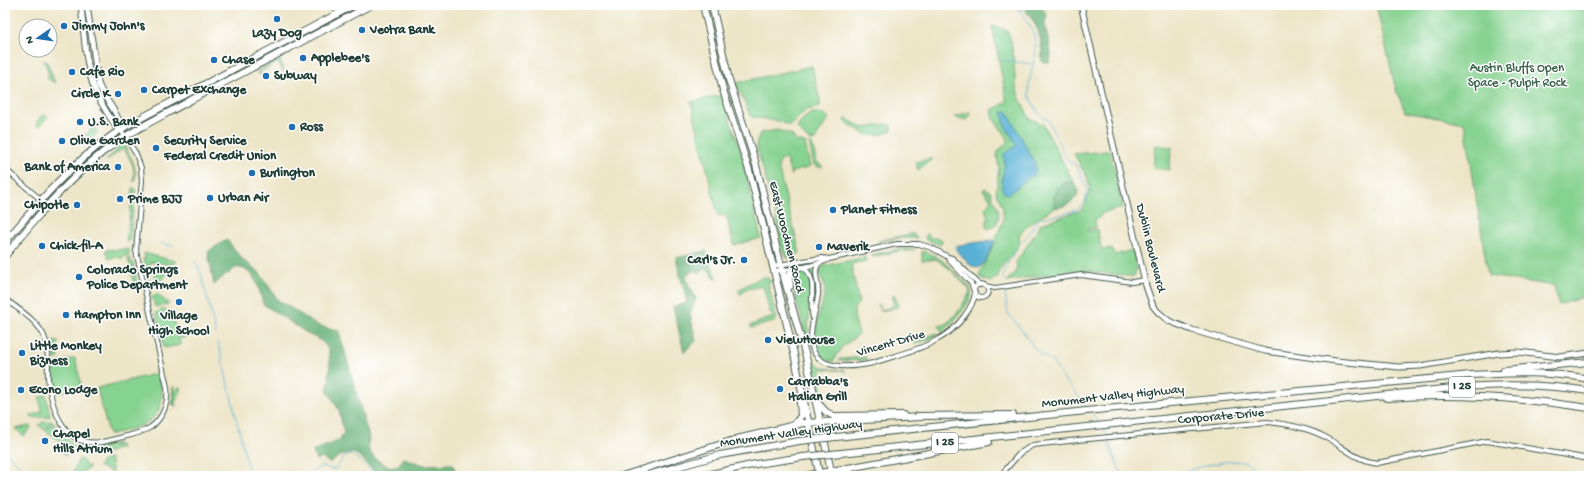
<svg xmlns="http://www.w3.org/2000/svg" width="1594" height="481" font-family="'Gochi Hand',sans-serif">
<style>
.green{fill:#86d290;stroke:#528862}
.forest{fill:#6cb47a;stroke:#467857}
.water{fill:#58b1d5;stroke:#3c7784}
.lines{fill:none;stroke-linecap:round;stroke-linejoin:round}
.stream{stroke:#58b1d5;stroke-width:1}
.minor-casing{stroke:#3e564a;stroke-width:6}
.major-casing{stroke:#3e564a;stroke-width:7}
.highway-casing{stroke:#3e564a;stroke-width:8}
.minor{stroke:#fff;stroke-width:4}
.major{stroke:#fff;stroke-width:5}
.highway{stroke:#fff;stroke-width:6}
.highway-bridge-casing{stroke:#3e564a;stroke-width:8;stroke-linecap:butt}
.highway-bridge{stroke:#fff;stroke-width:6}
.poi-dot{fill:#1f6fb2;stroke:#fff;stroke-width:1.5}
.labels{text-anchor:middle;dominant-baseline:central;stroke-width:3;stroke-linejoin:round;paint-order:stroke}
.shield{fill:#fff;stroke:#627771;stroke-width:1}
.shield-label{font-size:12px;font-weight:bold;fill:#1f3d34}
.poi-label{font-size:13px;font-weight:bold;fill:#1f3d34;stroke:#fff;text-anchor:start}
.park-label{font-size:13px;fill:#39624b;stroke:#fff}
.street-label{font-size:13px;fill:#1f3d34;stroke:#fff}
</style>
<rect width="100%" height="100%" fill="#fff"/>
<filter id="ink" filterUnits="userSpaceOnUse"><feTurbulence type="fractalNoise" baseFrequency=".025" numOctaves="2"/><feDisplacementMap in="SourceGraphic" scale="8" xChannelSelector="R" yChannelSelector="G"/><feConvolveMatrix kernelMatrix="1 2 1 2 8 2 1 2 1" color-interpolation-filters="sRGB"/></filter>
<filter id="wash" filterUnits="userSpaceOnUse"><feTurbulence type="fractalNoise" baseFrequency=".012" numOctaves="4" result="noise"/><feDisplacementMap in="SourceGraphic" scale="16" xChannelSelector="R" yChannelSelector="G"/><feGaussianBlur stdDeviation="0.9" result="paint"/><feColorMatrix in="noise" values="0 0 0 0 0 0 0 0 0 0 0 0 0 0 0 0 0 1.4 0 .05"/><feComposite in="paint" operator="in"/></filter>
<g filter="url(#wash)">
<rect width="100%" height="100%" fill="#ede5c7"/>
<path class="green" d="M 1376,5 L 1589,5 L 1589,295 L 1559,305 L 1555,291 L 1555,286 L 1488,276 L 1465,123 L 1405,112 L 1396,90 Z
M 992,26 C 997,27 1004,28 1007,31 C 1014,39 1014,78 1017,90 C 1020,100 1025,109 1030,119 L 1043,124 L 1073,181 L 1059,185 L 1054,208 C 1041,216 1029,223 1019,235 C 1024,252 998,261 998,277 L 990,282 L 981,278 L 979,276 L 981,270 L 990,253 L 1003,221 L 1003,207 L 996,193 L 999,168 L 997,156 L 999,150 L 1008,142 L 1007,140 L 1008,138 L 994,120 L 992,110 L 1007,102 Z
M 280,59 L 284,73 L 278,62 L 260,72 L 261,75 L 260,75 L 258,73 L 256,74 L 260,69 Z
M 44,60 L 47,62 L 55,83 L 47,78 L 49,75 Z
M 812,66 L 820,101 L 820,107 L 806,110 L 790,126 L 778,121 L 751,117 L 736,83 Z
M 722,95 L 741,152 L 761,238 L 734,245 L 726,215 L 718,216 L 691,102 Z
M 970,112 L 971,115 L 967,120 L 954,117 Z
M 811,113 L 820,113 L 829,118 L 814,141 L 808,140 L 797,128 L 803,119 Z
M 42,115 L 45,115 L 48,117 L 38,127 L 36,123 Z
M 844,119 L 847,119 L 863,128 L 888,124 L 891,126 L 892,130 C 872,141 863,133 846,122 Z
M 95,125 L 97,133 L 87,141 L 84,137 Z
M 777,130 L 792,135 L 796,141 L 805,143 L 810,166 L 808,168 L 792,172 L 791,175 L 786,159 L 781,160 L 778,167 L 800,253 L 797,254 L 797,256 L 787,258 L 784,251 L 782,250 L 777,220 L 756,144 L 760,133 Z
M 809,143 L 812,144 L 817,162 L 823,167 L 817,167 L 814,165 Z
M 122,144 L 127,148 L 125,148 C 132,157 137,169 135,181 L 133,181 C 137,170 130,157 123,149 L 107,160 L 106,160 L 118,149 L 117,147 Z
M 1156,145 L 1172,147 L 1169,170 L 1153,168 Z
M 1110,150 L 1123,208 L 1102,213 L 1100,217 L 1095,220 L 1096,227 L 1087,229 L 1088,231 L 1097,229 L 1102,250 L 1112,248 L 1115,255 L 1132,250 C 1135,259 1138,268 1134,277 L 1089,271 L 1074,271 L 1006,281 C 1013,275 1019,272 1016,262 L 1036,232 L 1040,224 L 1079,211 L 1085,206 L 1090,189 L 1087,177 L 1074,154 L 1094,152 L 1096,153 Z
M 933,158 L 918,170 L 916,162 Z
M 133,187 L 136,190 L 132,219 L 129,219 Z
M 985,188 L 991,192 L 992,196 L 998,208 L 999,216 L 997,223 L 989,229 L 985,226 L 988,218 L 985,208 L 991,200 L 983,190 Z
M 129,220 L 132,221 L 130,241 L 126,242 Z
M 910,234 L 914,234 L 917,238 L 900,238 L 878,242 L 878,241 Z
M 927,234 L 929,235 L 930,238 L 939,238 L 943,242 L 940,245 L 925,239 Z
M 129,249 L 129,254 L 121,259 L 119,257 L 108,259 L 108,254 L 106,253 L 106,250 Z
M 899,249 L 915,249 L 905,252 L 903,250 L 873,257 L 871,255 Z
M 922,251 C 942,255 952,271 966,283 L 967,287 L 951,270 L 936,259 L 922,261 Z
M 144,253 L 175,261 L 175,264 L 173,265 L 151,262 L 149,266 L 146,267 L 151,292 L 143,258 L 145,259 Z
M 865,257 L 866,261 L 851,264 L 859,303 C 849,308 857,324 859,334 L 840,349 L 841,351 L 836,355 L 834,361 L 829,361 C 802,347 822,312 825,291 C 826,283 819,277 820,270 L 824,266 Z
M 128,258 L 130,258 L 131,262 L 133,262 L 137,284 L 134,285 Z
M 153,266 L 174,269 L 172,271 L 170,270 L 159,284 L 160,286 L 158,288 Z
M 814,270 L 817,289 L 815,303 L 813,303 L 810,271 Z
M 806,271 L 810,283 L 811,293 L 807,342 L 792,283 L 793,276 L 797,272 Z
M 763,277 L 768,278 L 771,281 L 768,284 L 777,319 L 774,322 L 751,328 L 751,325 L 773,317 L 772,313 L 770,313 L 763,286 L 744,290 L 743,293 L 741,294 L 739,293 L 739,290 L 748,284 Z
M 967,284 C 970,287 972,291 971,296 C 970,303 949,328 942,332 L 939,326 C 954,323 962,305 970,292 Z
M 157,294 L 168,303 L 168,304 L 155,307 L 152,296 Z
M 895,295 L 898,307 L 881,311 L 877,304 L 879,306 L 881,310 L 890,308 L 894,304 L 892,299 L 894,298 L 892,296 Z
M 164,309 L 172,315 L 177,333 L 188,331 L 190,336 L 178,339 L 181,343 L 181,345 L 164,348 L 156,313 Z
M 937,333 L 938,334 L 930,339 L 914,344 L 914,342 Z
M 54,341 L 59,342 L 56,347 L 59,358 L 56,359 L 54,358 Z
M 866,357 L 866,360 L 839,361 L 839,359 Z
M 75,358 L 82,387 L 57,393 L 54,380 L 53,364 Z
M 815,362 C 821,369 835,370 844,370 L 846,371 L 822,369 L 820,371 L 822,372 L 819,375 L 825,399 L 822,400 L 812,363 Z
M 159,373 C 170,421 148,425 109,435 L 97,388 Z
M 173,386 L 174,399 L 175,390 L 179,387 L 181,388 L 178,398 L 175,402 L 176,406 L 173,405 L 174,401 L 172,404 Z
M 46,395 L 50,417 L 32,418 L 30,415 L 42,412 L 39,397 Z
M 52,421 L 45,430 L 38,425 L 42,424 L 42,422 Z
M 53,422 L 61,434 L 72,443 L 66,456 L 62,452 L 66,446 L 46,431 Z
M 30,426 L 31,428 L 24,436 L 15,429 Z
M 118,443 L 112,446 L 120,445 L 121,448 L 99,455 L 96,453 L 96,449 L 101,448 L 97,448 Z
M 76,444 L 89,448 L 85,448 L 89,449 L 89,453 L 87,455 L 73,448 L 75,445 L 77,445 Z
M 110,458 L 113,473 L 98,466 L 100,466 L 102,461 Z
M 79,459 L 83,461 L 87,467 L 89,465 L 89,468 L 75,475 L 72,474 Z"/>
<path class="forest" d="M 1031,5 L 1039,5 L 1047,14 C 1047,17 1045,20 1045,23 C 1045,37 1055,50 1049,63 L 1042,62 C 1042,44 1040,24 1025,11 Z
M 1073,181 L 1078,190 L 1077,197 C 1070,204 1064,207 1054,208 L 1054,198 L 1059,185 Z
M 227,240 L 244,261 L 259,272 L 278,300 L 319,326 L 339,331 L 369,438 C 369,440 368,442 368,444 C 367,456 384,466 393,467 L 400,464 L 403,458 L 424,465 L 453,464 L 457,476 L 439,476 C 429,465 413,474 401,476 C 396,477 390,476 385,476 C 371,475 365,455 351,452 L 340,456 L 330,463 L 322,458 L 316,460 L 313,451 L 340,440 L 342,435 L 344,434 L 339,410 L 327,390 L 330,380 L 328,373 L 330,372 C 328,352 334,349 314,336 L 313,337 L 263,304 C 260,290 254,265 235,268 L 229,274 L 227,273 L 214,285 L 208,253 L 210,250 Z
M 706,251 L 718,281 L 706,268 L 699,273 L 694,270 L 686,275 L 688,284 L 696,299 L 690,314 L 696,341 L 684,352 L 673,307 L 687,303 L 676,258 Z"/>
<path class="water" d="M 1007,111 L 1034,161 L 1036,169 L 1035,173 L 1009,194 L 1004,193 C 997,185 1008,167 1003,155 L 1017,145 L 1005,126 L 1002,112 Z
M 993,240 L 994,242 C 990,250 986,264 978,268 L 970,265 L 956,249 L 956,247 L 960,245 Z"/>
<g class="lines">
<path class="stream" d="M 1020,11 L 1027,5
M 999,60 L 1034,64
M 160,243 L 174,246
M 195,261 L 201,273 L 216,334
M 1003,279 L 1004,269 L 1018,246 L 1025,239 L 1037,221 L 1041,218 L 1059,215 L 1077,210 L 1085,202 L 1088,190 L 1084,181 L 1076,165 L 1069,161 L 1065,156 L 1048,120 L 1039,114 L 1029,95 L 1029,83 L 1036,52 L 1034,33 L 1023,14 L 1014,5
M 1005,293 L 1008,314 L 1023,331 L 1032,345 L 1040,354 L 1052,361 L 1063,379 L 1076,392 L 1086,408
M 218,342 L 250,476
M 1091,413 L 1099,423
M 1102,427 L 1108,436
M 1108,439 C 1111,453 1118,463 1122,476
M 5,455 L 9,455 L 21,468 L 35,476
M 312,476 L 313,471 L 322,466 L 330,469 L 336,469 L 343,458 L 352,454 L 379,476
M 415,476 L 430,473 L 437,476
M 1170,476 C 1187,471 1231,456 1247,463 C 1252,465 1257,472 1261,476"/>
</g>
</g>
<g filter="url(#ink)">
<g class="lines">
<defs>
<path id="minor" d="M 5,169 L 47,205
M 948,257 L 950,261 L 971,283 L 974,291
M 819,263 C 812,272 820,284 818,295 C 816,310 811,323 811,337 C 810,372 850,368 873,363 C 906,352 944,346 965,315 C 970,308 974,302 975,293
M 772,266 L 822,258 L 829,259
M 802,267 C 820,277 808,302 813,318
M 774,271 C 787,270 818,266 829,259 L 897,244 L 919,244 L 932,248 L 948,257 L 952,258 L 980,285
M974 291a7 7 0 1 1 14 0a7 7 0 1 1-14 0Z
M 985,286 L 995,288 L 1081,275 L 1132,282 L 1145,280
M 5,299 C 18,309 37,320 44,336 C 50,349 47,365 48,378 C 52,412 65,451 107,441 C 121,437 139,435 151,427 C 163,418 169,403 167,387 L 136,251 L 142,180 L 141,168 L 136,154 L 121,130
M 1000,476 L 1020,453 L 1033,445 L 1078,440 L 1267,422 C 1288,424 1309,428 1327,438 C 1345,448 1355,460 1377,463 L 1487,441 L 1589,459"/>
<path id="major" d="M 81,5 C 84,31 85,66 95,90 C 100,103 109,115 116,127 L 121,130
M 87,5 L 98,83 C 103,99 120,113 121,130
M 1081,5 L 1146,286 L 1153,306 L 1158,312 L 1169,321 L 1192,330 L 1265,351 L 1336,361 L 1399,367 L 1420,366 L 1499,353 L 1518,352 L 1560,357 L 1589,353"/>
<path id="highway" d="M 703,5 L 723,90 L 749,170 L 764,229 L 794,354 L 819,473
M 712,5 L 729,80 L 755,161 L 782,270 L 806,357 L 831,471
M 5,242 C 43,197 77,156 128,125 L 354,5
M 5,256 C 35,219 65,182 103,152 C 130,131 161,117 191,100 C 251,68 311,37 371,5
M 790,286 L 789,275 L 798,268
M 1504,370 L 1589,362
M 1387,398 C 1455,393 1523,398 1589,408
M 816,401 L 826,412 L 834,416 L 903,415
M 918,416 L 1013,415
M 794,425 L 801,416 L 800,403
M 836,437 L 1106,409 L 1471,375 C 1510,373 1550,371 1589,379
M 841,453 L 1462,387 C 1505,384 1546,384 1589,391
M 622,476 L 737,439 L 803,423 L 921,417
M 644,476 L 720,455 L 799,441
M 702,476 L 756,464 L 803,457
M 804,476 L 989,442
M 842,476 L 852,468"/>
</defs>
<use href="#minor" class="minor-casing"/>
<use href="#major" class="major-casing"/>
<use href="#highway" class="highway-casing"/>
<use href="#minor" class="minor"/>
<use href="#major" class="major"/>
<use href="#highway" class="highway"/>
<defs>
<path id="highway-bridge" d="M 799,441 L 836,437
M 803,457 L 841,453"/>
</defs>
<use href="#highway-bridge" class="highway-bridge-casing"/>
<use href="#highway-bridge" class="highway-bridge"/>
</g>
</g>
<g class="poi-dot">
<circle cx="277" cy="19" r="4"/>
<circle cx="64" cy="26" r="4"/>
<circle cx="362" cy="30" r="4"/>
<circle cx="303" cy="58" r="4"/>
<circle cx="214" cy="60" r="4"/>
<circle cx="72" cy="72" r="4"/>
<circle cx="266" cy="76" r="4"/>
<circle cx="144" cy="90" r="4"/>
<circle cx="118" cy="94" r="4"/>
<circle cx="80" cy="122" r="4"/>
<circle cx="292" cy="127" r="4"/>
<circle cx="62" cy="141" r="4"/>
<circle cx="156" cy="148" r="4"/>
<circle cx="118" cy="167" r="4"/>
<circle cx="252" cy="173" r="4"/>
<circle cx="210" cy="198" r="4"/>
<circle cx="120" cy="199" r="4"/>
<circle cx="77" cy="205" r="4"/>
<circle cx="833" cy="210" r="4"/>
<circle cx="42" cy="246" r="4"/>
<circle cx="819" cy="247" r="4"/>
<circle cx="744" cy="260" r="4"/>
<circle cx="79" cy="277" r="4"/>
<circle cx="179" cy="302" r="4"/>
<circle cx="66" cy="315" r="4"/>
<circle cx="768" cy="340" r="4"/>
<circle cx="22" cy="353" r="4"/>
<circle cx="780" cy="389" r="4"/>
<circle cx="21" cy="390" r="4"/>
<circle cx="45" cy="441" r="4"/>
</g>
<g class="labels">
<g class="shield">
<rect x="1449" y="377" width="26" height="20" rx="3"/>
<rect x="932" y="433" width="26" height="20" rx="3"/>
</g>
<g class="shield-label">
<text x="1462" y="387">I 25</text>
<text x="945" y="443">I 25</text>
</g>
<g class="poi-label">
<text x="72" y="26">Jimmy John's</text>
<text x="370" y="30">Vectra Bank</text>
<text x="277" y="33" text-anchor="middle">Lazy Dog</text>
<text x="311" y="58">Applebee's</text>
<text x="222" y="60">Chase</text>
<text x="80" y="72">Cafe Rio</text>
<text x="274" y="76">Subway</text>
<text x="152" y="90">Carpet Exchange</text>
<text x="110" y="94" text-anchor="end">Circle K</text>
<text x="88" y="122">U.S. Bank</text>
<text x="300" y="127">Ross</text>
<text x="70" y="141">Olive Garden</text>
<text x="164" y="141">Security Service<tspan x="164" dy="15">Federal Credit Union</tspan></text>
<text x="110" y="167" text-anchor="end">Bank of America</text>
<text x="260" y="173">Burlington</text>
<text x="218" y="198">Urban Air</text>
<text x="128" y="199">Prime BJJ</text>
<text x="69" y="205" text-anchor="end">Chipotle</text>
<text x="841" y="210">Planet Fitness</text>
<text x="50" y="246">Chick-fil-A</text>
<text x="827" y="247">Maverik</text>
<text x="736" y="260" text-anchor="end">Carl's Jr.</text>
<text x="87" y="270">Colorado Springs<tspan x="87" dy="15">Police Department</tspan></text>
<text x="74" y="315">Hampton Inn</text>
<text x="179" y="316" text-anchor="middle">Village<tspan x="179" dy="15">High School</tspan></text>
<text x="776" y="340">ViewHouse</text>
<text x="30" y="346">Little Monkey<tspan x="30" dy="15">Bizness</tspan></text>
<text x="788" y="382">Carrabba's<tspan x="788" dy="15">Italian Grill</tspan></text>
<text x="29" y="390">Econo Lodge</text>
<text x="53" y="434">Chapel<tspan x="53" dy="15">Hills Atrium</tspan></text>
</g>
<g class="park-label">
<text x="1517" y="68">Austin Bluffs Open<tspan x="1517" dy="15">Space - Pulpit Rock</tspan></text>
</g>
<g class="street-label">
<text transform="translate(786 237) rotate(76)">East Woodmen Road</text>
<text transform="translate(1150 248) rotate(76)">Dublin Boulevard</text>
<text transform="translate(891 344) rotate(-16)">Vincent Drive</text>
<text transform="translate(1113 397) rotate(-6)">Monument Valley Highway</text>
<text transform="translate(1221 417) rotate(-5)">Corporate Drive</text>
<text transform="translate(791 434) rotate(-8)">Monument Valley Highway</text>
</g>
</g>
<rect width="1594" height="481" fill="none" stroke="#fff" stroke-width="20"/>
<g transform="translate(38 38) rotate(257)"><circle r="19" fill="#ffffff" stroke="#a5b1ae"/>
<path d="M0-3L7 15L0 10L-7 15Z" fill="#1f6fb2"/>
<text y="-6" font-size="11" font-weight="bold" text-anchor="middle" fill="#1f3d34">N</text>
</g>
</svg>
